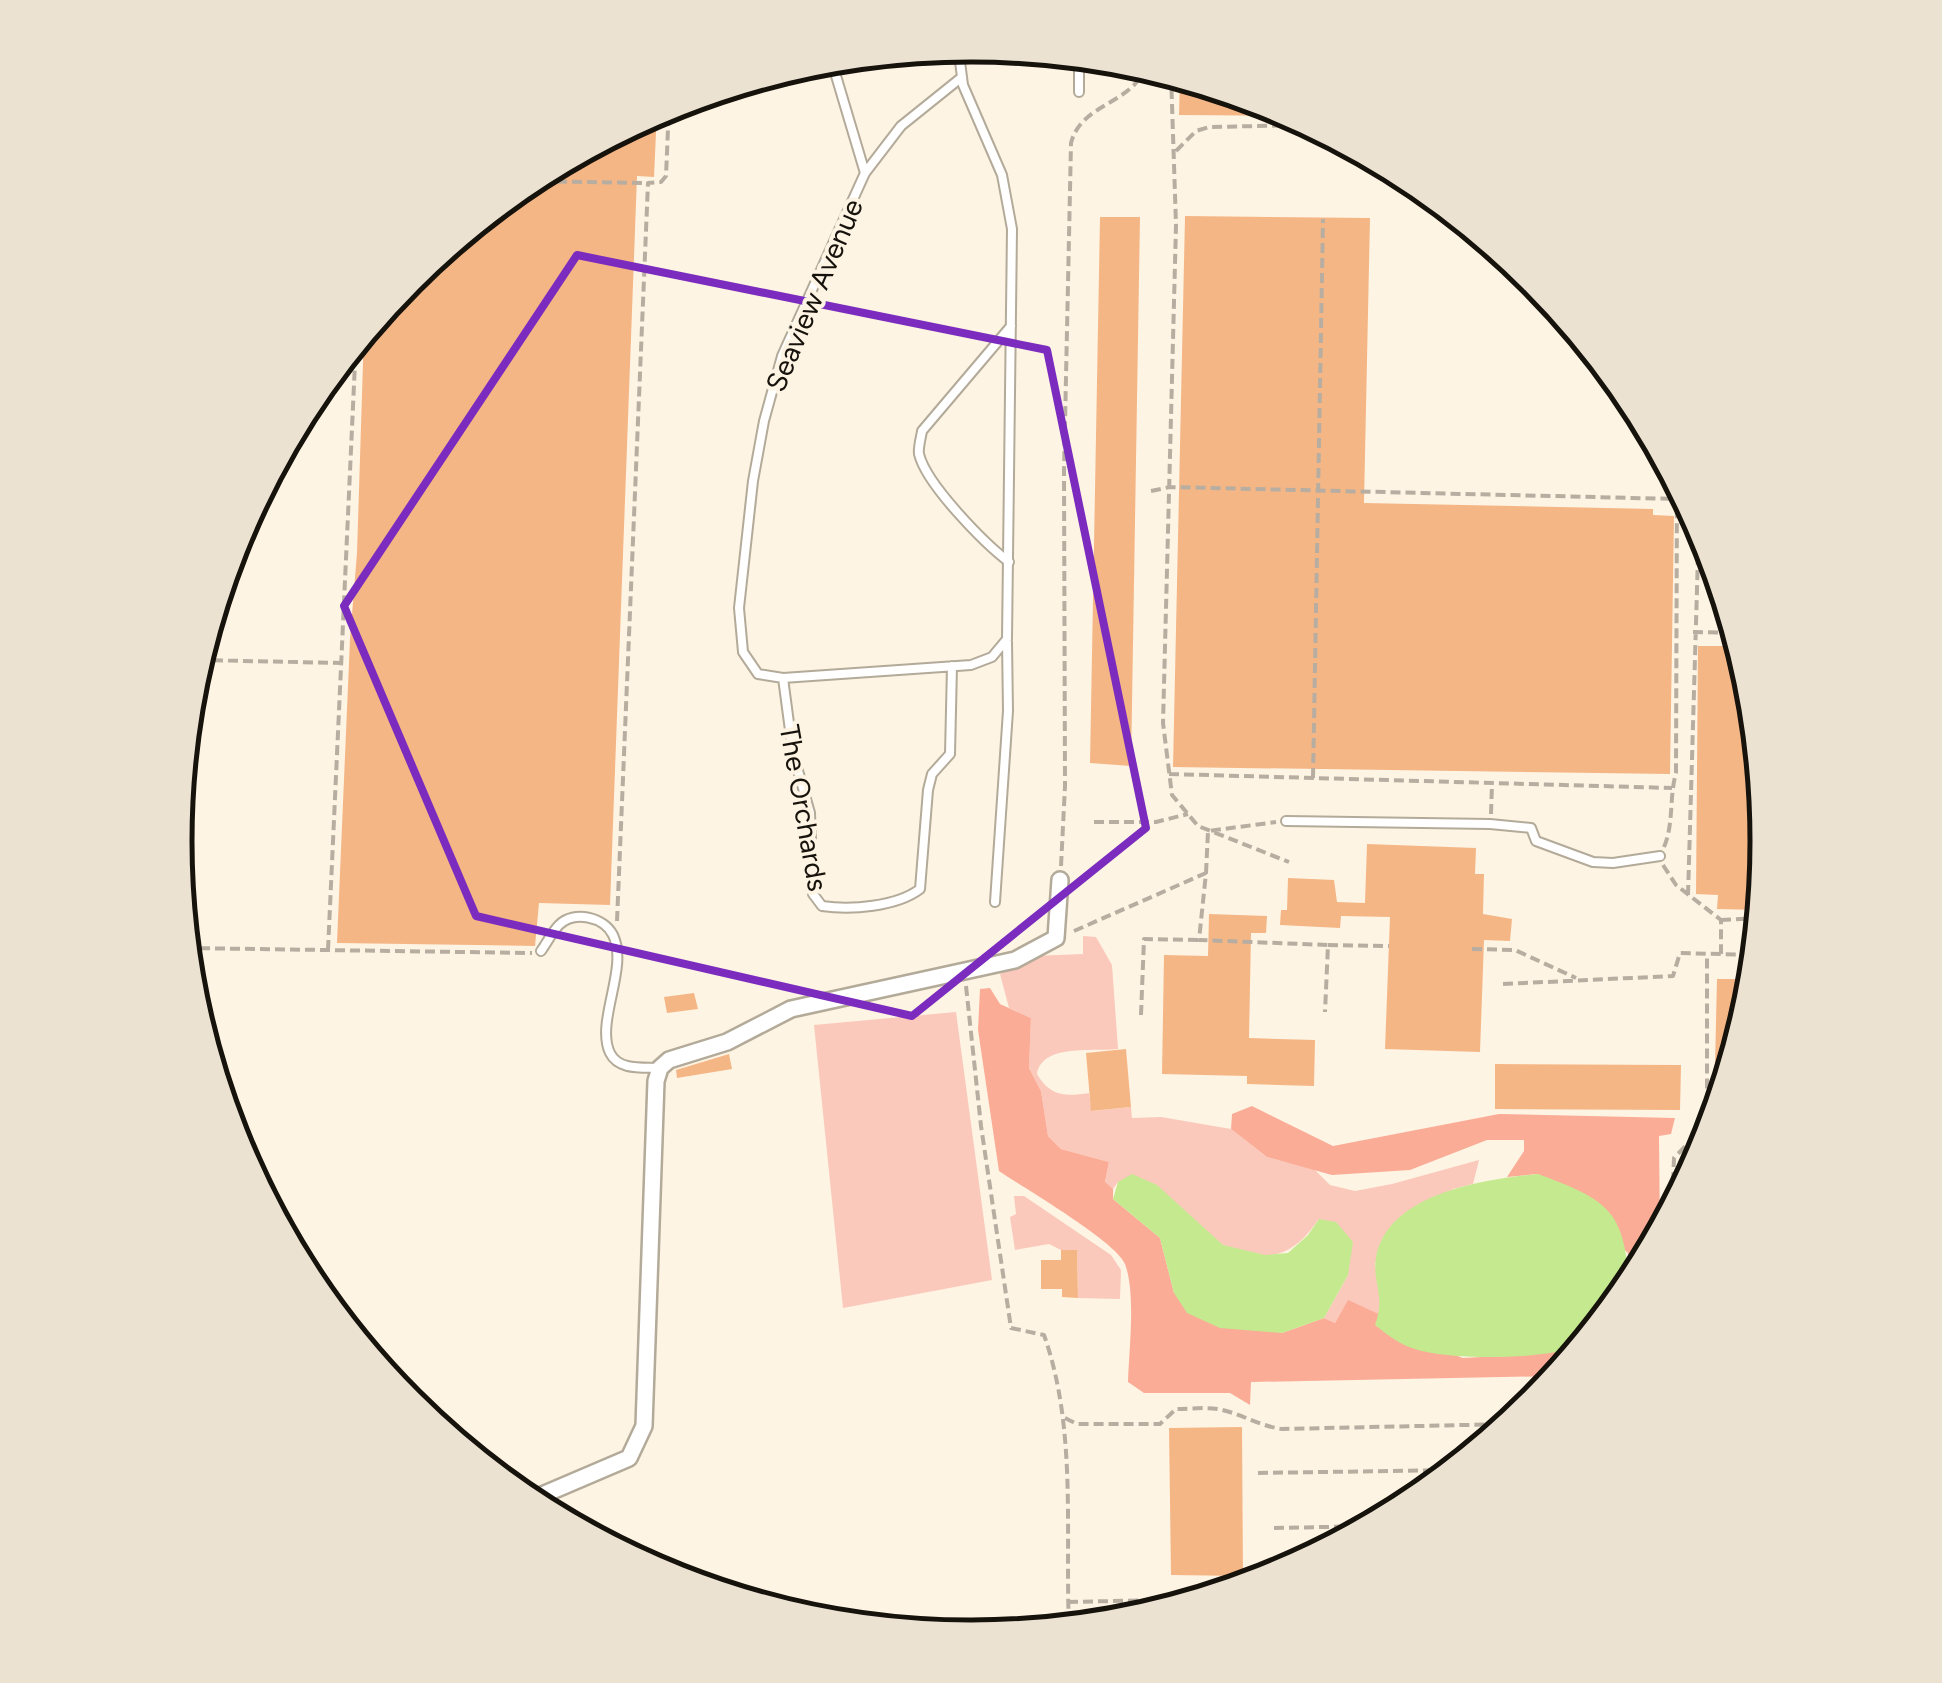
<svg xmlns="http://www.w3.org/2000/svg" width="1942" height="1683" font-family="Figtree,sans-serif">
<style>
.green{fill:#fac9bb}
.forest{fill:#faac97}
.water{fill:#c5e98f}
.building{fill:#f5b686}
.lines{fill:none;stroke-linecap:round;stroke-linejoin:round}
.service-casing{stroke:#b3aa99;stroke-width:12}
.minor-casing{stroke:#b3aa99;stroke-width:20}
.path{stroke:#b7aea1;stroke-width:4;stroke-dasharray:10 5;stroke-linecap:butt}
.service{stroke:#fff;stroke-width:8}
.minor{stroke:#fff;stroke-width:15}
.marked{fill:none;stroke:#7b2cbf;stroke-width:8;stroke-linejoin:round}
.labels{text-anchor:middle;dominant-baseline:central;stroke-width:8;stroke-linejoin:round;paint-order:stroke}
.street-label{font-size:28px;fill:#16120c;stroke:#fef4e3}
.rim{fill:none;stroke:#16120c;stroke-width:5}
</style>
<rect width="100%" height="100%" fill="#fef4e3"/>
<path class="green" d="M 1083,936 L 1096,937 L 1112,965 L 1118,1049 C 1094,1052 1042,1043 1037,1074 C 1050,1096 1065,1097 1089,1093 L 1092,1111 L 1131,1107 L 1132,1118 L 1161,1117 L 1231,1129 L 1267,1157 L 1314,1169 L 1330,1185 L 1355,1191 L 1392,1184 L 1479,1160 L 1473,1184 L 1453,1189 L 1375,1263 L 1382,1307 L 1379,1314 L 1348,1301 L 1335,1323 L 1324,1318 L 1348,1275 L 1318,1220 C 1293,1257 1268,1264 1225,1246 C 1211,1240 1201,1225 1188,1218 C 1165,1205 1141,1194 1118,1182 L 1113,1189 L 1105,1183 L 1109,1162 L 1061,1149 L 1048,1136 L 1041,1091 L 1029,1068 L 1031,1018 L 1009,1008 L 1000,974 L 1033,956 L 1083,954 Z
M 956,1012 L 992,1280 L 843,1308 L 814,1025 Z
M 1014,1196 L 1024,1196 L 1111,1255 L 1121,1270 L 1120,1299 L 1078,1298 L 1077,1250 L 1061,1250 L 1049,1244 L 1015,1250 L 1010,1217 L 1016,1214 Z"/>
<path class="forest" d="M 990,988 L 1000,1004 L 1031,1018 L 1029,1068 L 1041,1091 L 1048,1136 L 1061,1149 L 1109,1162 L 1105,1182 L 1113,1189 L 1113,1199 L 1160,1238 L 1174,1293 L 1282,1333 L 1324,1318 L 1335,1323 L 1348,1300 L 1379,1314 L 1376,1326 L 1463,1358 L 1518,1355 L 1584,1344 L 1557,1376 L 1251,1382 L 1250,1405 L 1230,1393 L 1144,1393 L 1128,1382 C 1129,1348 1136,1294 1125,1264 C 1117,1242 1024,1188 999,1171 L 978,1030 L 980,989 Z
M 1252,1106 L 1333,1146 L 1499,1114 L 1675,1118 L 1671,1134 L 1659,1136 L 1660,1234 L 1629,1289 L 1628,1253 L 1538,1174 L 1507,1177 L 1524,1151 L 1524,1140 L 1487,1140 L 1410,1170 L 1332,1175 L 1267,1157 L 1231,1129 L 1232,1114 Z"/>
<path class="water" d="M 1132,1174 L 1157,1185 L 1223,1245 L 1265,1255 L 1288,1253 L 1308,1235 L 1319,1219 L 1336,1222 L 1353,1242 L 1348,1275 L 1324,1318 L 1282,1333 L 1220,1328 L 1187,1313 L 1174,1293 L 1160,1238 L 1113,1199 L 1118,1182 Z
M 1538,1174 C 1608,1200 1626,1210 1629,1289 L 1584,1344 C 1551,1360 1451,1361 1415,1349 C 1400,1345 1388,1335 1375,1325 C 1386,1296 1372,1283 1376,1257 C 1388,1193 1485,1179 1538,1174 Z"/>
<path class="building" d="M 1180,76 L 1276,106 L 1296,116 L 1179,115 Z
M 657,111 L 654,177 L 637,176 L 610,905 L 539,903 L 535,946 L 337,943 L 350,639 L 357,553 L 364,331 L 408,278 L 529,179 Z
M 1185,216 L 1370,218 L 1364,503 L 1653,509 L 1653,515 L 1674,516 L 1670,774 L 1173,767 Z
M 1100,217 L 1140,217 L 1131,766 L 1090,763 Z
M 1698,646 L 1740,646 L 1752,687 L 1768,842 L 1761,910 L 1717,909 L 1718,895 L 1696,894 Z
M 1367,844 L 1476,848 L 1475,874 L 1484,874 L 1483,914 L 1512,919 L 1510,941 L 1484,940 L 1480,1052 L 1385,1049 L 1390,917 L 1341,916 L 1340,928 L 1280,925 L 1281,910 L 1287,910 L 1288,878 L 1334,880 L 1337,902 L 1365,903 Z
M 1209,914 L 1267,916 L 1266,933 L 1251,933 L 1249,1038 L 1315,1040 L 1314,1086 L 1247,1084 L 1247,1076 L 1162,1074 L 1164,955 L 1208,956 Z
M 1717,979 L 1754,979 L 1752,997 L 1718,1109 L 1714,1108 Z
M 694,993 L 698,1009 L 667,1013 L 664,997 Z
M 1126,1049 L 1131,1107 L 1091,1111 L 1086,1053 Z
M 729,1054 L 732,1069 L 677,1078 L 676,1070 Z
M 1495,1064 L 1681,1065 L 1680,1110 L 1495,1109 Z
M 1061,1250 L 1077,1250 L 1078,1298 L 1062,1297 L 1062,1289 L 1041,1289 L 1041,1260 L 1061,1260 Z
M 1242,1427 L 1243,1576 L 1171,1575 L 1169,1428 Z"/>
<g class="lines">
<defs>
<path id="service" d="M 958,46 L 963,85 L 1002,175 L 1012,229 L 1007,639 L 992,657 L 971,665 L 783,678 L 758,674 L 743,652 L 739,608 L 753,481 L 764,421 L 782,356 L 865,173 L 901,126 L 962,77
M 831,59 L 865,173
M 1079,92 L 1079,56
M 1009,562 C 984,543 926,484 919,454 C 918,447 921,438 922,431 L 1011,326
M 783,678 L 793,753 L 810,813 L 813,894 L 822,906 C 851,910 896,907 920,889 L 928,790 L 932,774 L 950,754 L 952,666
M 1286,821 L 1490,824 L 1531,828 L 1536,841 L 1593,862 L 1613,863 L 1660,856
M 995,902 L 1008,711 L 1007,642
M 541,951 C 547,943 552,932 559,925 C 574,910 604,917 613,935 C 629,968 595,1022 610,1053 C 619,1071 643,1067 660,1068"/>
<path id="minor" d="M 526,1502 L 629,1458 L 644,1426 L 656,1081 L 660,1068 L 669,1060 L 727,1042 L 791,1009 L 1015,960 L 1056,938 L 1060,880"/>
</defs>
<use href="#service" class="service-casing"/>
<use href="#minor" class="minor-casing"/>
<path class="path" d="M 1171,74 L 1176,225 L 1163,723 L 1172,795 L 1198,826 L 1289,862
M 1176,151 L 1196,131 L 1209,127 L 1312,125
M 527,181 L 647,183
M 1151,491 L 1170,487 L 1677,499
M 1698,562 L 1715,562
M 1693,632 L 1736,633
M 198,660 L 342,663
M 1169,774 L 1672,788
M 1313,778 L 1323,219
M 1491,814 L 1492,784
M 1094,822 L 1156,822 L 1188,814
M 1664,847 C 1674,824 1669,797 1676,773 L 1677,482
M 1663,865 L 1676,885 L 1721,920 L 1721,954
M 1061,866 L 1065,786 L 1064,471 L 1071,143 C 1079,112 1111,106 1132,87 C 1138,82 1142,73 1147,66
M 1206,873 L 1208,831 L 1276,822
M 1688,895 L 1699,521
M 1721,920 L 1760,918
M 617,921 L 648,183 L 661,182 L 666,176 L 669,105
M 1074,931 L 1206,873 L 1199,940 L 1328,945 L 1325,1012
M 1328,945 L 1389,946
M 185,948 L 532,953
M 1472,949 L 1515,950 L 1576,978
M 328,950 L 356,341
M 1503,984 L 1673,976 L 1680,953 L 1756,955
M 966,986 L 981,1126 L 1011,1328 L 1044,1335 C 1077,1429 1065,1530 1069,1628
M 1141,1015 L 1144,939 L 1199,940
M 1672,1212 L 1674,1158 L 1699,1132 L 1707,1110 L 1707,954
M 1065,1418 L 1077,1424 L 1160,1424 L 1176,1409 C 1189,1409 1205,1407 1218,1409 C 1240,1413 1259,1426 1282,1429 L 1510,1424
M 1258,1473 L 1455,1470
M 1274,1528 L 1372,1526
M 1068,1602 L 1206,1599"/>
<use href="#service" class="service"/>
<use href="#minor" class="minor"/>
</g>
<path class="marked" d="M 577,255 L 1047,350 L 1146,828 L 912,1016 L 476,916 L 344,606 Z"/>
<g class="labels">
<g class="street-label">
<text transform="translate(814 295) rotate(-67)">Seaview Avenue</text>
<text transform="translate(804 808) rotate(80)">The Orchards</text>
</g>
</g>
<path d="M0 0H1942V1683H0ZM192 841a779 779 0 1 1 1558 0a779 779 0 1 1-1558 0Z" fill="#ebe2d2" fill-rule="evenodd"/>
<path class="rim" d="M192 841a779 779 0 1 1 1558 0a779 779 0 1 1-1558 0Z"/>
</svg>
